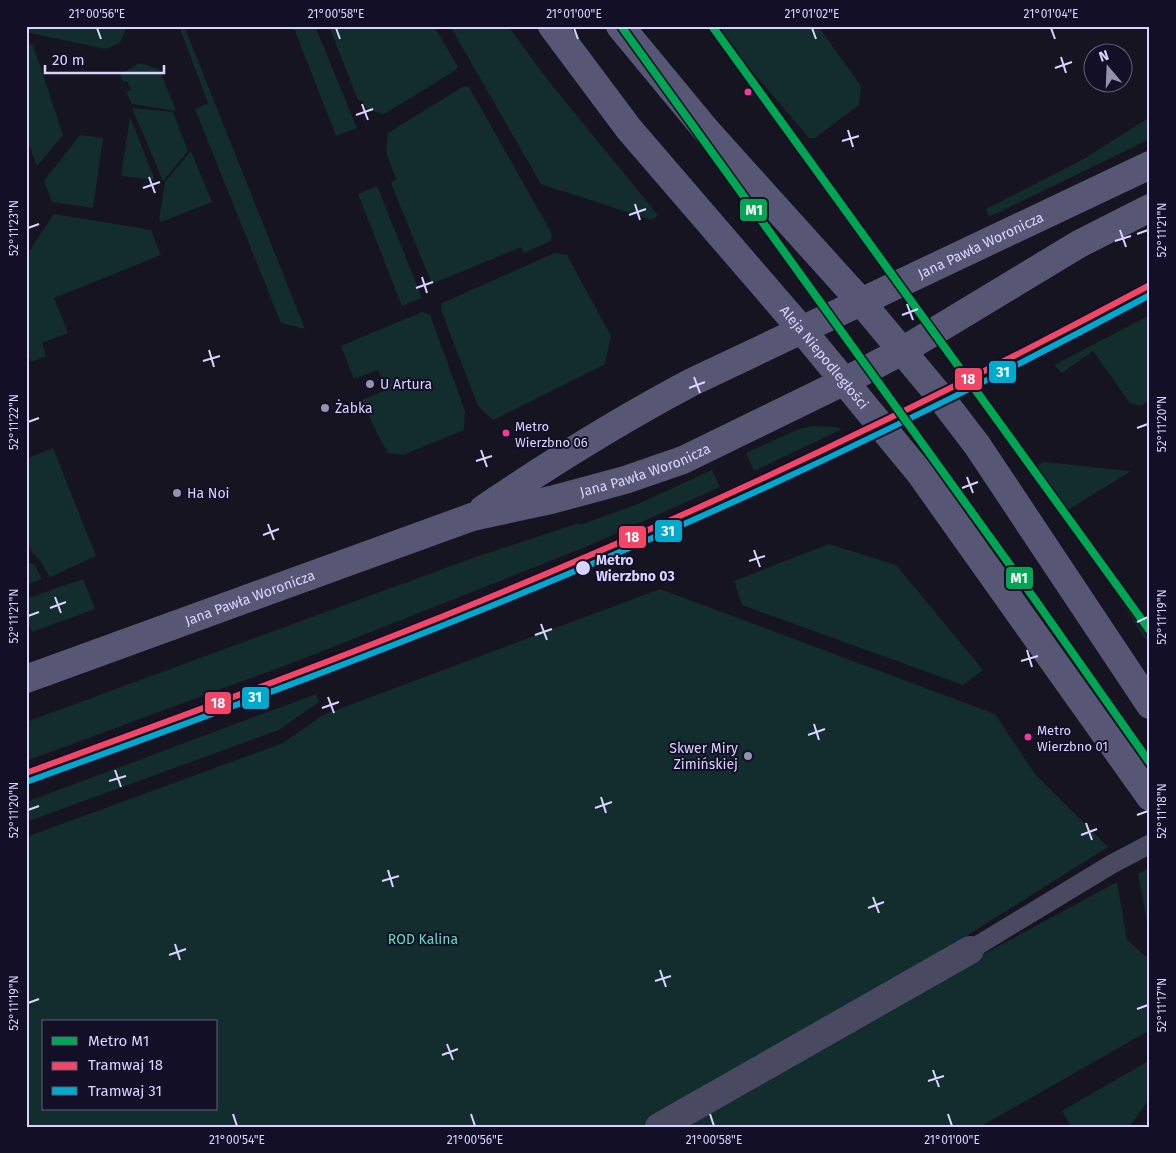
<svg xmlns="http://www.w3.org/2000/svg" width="1176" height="1153" font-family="'Fira Sans',sans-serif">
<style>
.green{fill:#132c2d;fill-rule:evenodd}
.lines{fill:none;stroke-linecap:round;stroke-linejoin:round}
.lane{stroke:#4a4962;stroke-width:19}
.street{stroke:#4a4962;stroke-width:28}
.secondary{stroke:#575674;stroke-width:28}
.tram-1-casing{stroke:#130f26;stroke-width:10}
.tram-2-casing{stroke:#130f26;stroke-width:10}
.tram-1{stroke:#f34667;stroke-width:6}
.tram-2{stroke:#00a9ce;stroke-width:6}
.metro-1-casing{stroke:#130f26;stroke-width:11}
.metro-1{stroke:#00a651;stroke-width:8}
.ticks{fill:none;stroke:#d9d4ff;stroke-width:2}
.bus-dot{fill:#f13a9d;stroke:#130f26;stroke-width:2}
.poi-dot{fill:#9591b1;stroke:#130f26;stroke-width:2}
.stop-dot{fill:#d9d4ff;stroke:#130f26;stroke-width:2}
.labels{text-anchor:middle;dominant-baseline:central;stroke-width:4;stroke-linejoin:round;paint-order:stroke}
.bus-label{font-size:13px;fill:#d9d4ff;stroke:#130f26;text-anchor:start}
.street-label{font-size:14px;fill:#d9d4ff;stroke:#130f26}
.poi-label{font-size:14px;fill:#d9d4ff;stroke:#130f26;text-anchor:start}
.stop-label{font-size:14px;font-weight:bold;fill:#d9d4ff;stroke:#130f26;text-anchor:start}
.park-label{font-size:14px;fill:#5fe0c0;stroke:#130f26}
.line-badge{stroke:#130f26;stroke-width:2}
.badge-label{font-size:14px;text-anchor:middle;font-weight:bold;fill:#fff}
.neatline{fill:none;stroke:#d9d4ff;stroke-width:2}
.ticks-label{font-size:12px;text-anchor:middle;fill:#d9d4ff}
</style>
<rect width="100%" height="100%" fill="#161421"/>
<path class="green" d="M 26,26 L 127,26 L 120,43 L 105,49 L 26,32 Z
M 179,26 L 184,26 L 305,329 L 281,323 L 195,109 L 208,103 Z
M 293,26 L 315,26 L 357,128 L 336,136 Z
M 329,26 L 434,26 L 458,67 L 453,72 L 384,114 L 366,109 L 363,101 L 358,100 Z
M 450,26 L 508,26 L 547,79 L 658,215 L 652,220 L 541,184 Z
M 718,26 L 818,26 L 861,86 L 859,105 L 815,138 L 809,138 L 717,30 Z
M 26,44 L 33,45 L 63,135 L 37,166 L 26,138 Z
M 139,63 L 159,69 L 176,111 L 132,104 L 126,92 L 131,90 L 127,81 L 123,82 L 120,75 Z
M 464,86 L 469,87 L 552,234 L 551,241 L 524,253 L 521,247 L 432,284 L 391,183 L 396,179 L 386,152 L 388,133 Z
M 132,108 L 173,112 L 188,151 L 163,181 Z
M 130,117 L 155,180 L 121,176 Z
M 1150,117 L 1150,139 L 989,217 L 986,209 L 1082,160 Z
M 80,135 L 103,138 L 93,208 L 52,202 L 44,181 Z
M 191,151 L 212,202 L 161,222 L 159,220 L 165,182 Z
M 377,186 L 422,298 L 402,306 L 358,194 Z
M 54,214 L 151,230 L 161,255 L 54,298 L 68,333 L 42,343 L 46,356 L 31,362 L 26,349 L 26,256 Z
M 555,253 L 567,255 L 611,336 L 605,364 L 493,420 L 478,406 L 441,310 L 442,303 Z
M 422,312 L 430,315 L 465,411 L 464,430 L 403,455 L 388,453 L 376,431 L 362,400 L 386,390 L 378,370 L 354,379 L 341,346 Z
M 1150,315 L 1150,400 L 1140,406 L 1130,403 L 1093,351 L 1062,373 L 1054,365 Z
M 813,426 L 835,427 L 842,429 L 754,471 L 746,453 L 799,429 Z
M 53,448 L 96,556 L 50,577 L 40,560 L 32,553 L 26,539 L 26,459 Z
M 1043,462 L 1131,471 L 1068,510 L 1150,638 L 1150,646 L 1035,467 Z
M 712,470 L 720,487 L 588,546 L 300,660 L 26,761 L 26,722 L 470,559 L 579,523 L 580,525 L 638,504 Z
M 829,544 L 896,565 L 983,670 L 963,685 L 742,605 L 734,581 Z
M 26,562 L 34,564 L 42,579 L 26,585 Z
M 83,579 L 95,609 L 32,632 L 26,615 L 26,599 Z
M 660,589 L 995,714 L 1035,774 L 1108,847 L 968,935 L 959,945 L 982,955 L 1117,882 L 1127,940 L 1150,960 L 1150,1030 L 980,1127 L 26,1127 L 26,837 L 283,743 L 323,715 ZM 44,1022 L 216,1022 L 216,1109 L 44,1109 Z
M 316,694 L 319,702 L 279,730 L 26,822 L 26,802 Z
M 1150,867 L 1150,929 L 1148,927 L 1138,874 Z
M 1150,1060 L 1150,1098 L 1129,1127 L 1071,1127 L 1062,1111 Z"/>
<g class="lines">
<path class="lane" d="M 970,950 L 1112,864 L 1150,844"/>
<path class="street" d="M 659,1127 L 970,950"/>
<g class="secondary">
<path id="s1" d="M 552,26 L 629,129 L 802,330 L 919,472 L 1150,797"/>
<path d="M 620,26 L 706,130 L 862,303 L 938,394 L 977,445 L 1150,705"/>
<path id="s2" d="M 483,509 C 551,463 620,420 692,382 L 1150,165"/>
<path id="s3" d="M 26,679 L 472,517 L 551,500 L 625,480 L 683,460 L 845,381 L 902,351 L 1079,244 L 1150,208"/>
</g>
<defs>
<path id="tram-1" d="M 26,773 C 208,707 389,641 567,565 C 766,481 959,387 1150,285"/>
<path id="tram-2" d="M 29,781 C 210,715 391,649 568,574 C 767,491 960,397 1150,295"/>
</defs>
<use href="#tram-1" class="tram-1-casing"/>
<use href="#tram-2" class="tram-2-casing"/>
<use href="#tram-1" class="tram-1"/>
<use href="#tram-2" class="tram-2"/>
<defs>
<path id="metro-1" d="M 621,26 L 1036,601 L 1150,763
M 712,26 L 1150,631"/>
</defs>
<use href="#metro-1" class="metro-1-casing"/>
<use href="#metro-1" class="metro-1"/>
</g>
<path class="ticks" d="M 97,28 L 101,39M 336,28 L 340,39M 574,28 L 578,39M 812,28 L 816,39M 1051,28 L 1055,39M 1061,57 L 1066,73M 1055,68 L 1072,62M 362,104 L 368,120M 356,115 L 373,109M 848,130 L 853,147M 842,141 L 859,136M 149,177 L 155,193M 143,188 L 160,182M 635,204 L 640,220M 629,215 L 646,209M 28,228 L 39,224M 1120,230 L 1126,247M 1137,234 L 1148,230M 1115,241 L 1131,236M 422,277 L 427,293M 416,288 L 433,282M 907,304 L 913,320M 902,315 L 918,309M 209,350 L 214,367M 203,361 L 220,356M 694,377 L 700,393M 689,388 L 705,382M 28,422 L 39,418M 1137,428 L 1148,424M 481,450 L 487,467M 476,461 L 492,456M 967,477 L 973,493M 962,488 L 978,482M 268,524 L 274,540M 263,535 L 279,529M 754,550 L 760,567M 749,561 L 765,556M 55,597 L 61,613M 50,608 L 66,602M 28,616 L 39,612M 1137,622 L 1148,617M 541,624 L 547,640M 535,635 L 552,629M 1027,650 L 1032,667M 1021,661 L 1038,656M 328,697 L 334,713M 322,708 L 339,702M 814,724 L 819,740M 808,735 L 825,729M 115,770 L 121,787M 109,781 L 126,776M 601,797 L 606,813M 595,808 L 612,802M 28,810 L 39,806M 1137,815 L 1148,811M 1086,823 L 1092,840M 1081,835 L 1097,829M 388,870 L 393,887M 382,881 L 399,876M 873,897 L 879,913M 868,908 L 884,902M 175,944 L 180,960M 169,955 L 186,949M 660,970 L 666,987M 655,981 L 671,976M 28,1003 L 39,999M 1137,1009 L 1148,1005M 447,1044 L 453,1060M 442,1055 L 458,1049M 933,1070 L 939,1087M 928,1081 L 944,1076M 233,1114 L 237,1126M 471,1114 L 475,1126M 710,1114 L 714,1126M 948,1114 L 952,1126"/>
<g class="bus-dot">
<circle cx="748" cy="92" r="4.5"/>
<circle cx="506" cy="433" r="4.5"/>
<circle cx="1028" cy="737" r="4.5"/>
</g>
<g class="poi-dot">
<circle cx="370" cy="384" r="5"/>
<circle cx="325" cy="408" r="5"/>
<circle cx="177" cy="493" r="5"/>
<circle cx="748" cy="756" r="5"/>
</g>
<circle class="stop-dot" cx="583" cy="568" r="8"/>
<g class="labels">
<g class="bus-label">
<text x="515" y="426">Metro<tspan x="515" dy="16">Wierzbno 06</tspan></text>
<text x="1037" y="730">Metro<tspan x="1037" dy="16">Wierzbno 01</tspan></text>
</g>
<g class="street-label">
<text stroke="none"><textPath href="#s2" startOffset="564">Jana Pawła Woronicza</textPath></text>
<text stroke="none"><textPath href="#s1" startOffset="429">Aleja Niepodległości</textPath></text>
<text stroke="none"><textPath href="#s3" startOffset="654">Jana Pawła Woronicza</textPath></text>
<text stroke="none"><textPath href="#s3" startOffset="238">Jana Pawła Woronicza</textPath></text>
</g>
<g class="poi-label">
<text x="380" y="384">U Artura</text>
<text x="335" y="408">Żabka</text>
<text x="187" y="493">Ha Noi</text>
<text x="738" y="748" text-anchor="end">Skwer Miry<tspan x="738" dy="16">Zimińskiej</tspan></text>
</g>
<g class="stop-label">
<text x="596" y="560">Metro<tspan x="596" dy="16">Wierzbno 03</tspan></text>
</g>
<g class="park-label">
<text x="423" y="939">ROD Kalina</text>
</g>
</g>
<g class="line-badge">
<rect x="739" y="198" width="29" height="24" rx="5" fill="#00a651"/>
<rect x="988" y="360" width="29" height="24" rx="5" fill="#00a9ce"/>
<rect x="954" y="367" width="29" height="24" rx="5" fill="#f34667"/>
<rect x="654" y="519" width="29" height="24" rx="5" fill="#00a9ce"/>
<rect x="618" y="525" width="29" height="24" rx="5" fill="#f34667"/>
<rect x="1005" y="566" width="29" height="24" rx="5" fill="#00a651"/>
<rect x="241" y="686" width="29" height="24" rx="5" fill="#00a9ce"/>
<rect x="204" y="691" width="28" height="24" rx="5" fill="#f34667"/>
</g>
<g class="badge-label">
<text x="754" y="215">M1</text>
<text x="1003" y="377">31</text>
<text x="968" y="384">18</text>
<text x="668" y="536">31</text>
<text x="632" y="542">18</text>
<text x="1019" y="583">M1</text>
<text x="255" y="702">31</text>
<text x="218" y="708">18</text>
</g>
<rect width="1176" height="1153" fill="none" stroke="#130f26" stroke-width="55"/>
<rect x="42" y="1020" width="175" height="90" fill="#130f26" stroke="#625e7d"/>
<rect x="52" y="1037" width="25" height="8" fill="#00a651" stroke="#625e7d"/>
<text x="88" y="1046" font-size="15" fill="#d9d4ff">Metro M1</text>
<rect x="52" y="1062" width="25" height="8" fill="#f34667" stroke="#625e7d"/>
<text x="88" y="1070" font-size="15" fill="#d9d4ff">Tramwaj 18</text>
<rect x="52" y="1087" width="25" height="8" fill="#00a9ce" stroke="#625e7d"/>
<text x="88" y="1096" font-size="15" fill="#d9d4ff">Tramwaj 31</text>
<g transform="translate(1108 68) rotate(341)"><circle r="24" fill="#130f26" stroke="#625e7d"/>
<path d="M0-4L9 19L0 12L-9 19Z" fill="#9591b1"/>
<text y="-8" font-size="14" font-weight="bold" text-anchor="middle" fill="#d9d4ff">N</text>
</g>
<path d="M45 65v8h119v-8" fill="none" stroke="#d9d4ff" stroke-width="2.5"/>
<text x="52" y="65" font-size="15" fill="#d9d4ff" stroke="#130f26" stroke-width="4" paint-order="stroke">20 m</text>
<rect x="28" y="28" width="1120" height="1098" class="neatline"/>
<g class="ticks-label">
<text x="97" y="18">21°00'56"E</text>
<text x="336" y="18">21°00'58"E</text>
<text x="574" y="18">21°01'00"E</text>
<text x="812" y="18">21°01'02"E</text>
<text x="1051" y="18">21°01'04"E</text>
<text transform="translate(14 228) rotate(-90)" y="4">52°11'23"N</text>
<text transform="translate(1162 230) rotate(-90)" y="4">52°11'21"N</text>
<text transform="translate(14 422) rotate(-90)" y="4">52°11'22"N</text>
<text transform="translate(1162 424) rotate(-90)" y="4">52°11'20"N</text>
<text transform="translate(14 616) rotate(-90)" y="4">52°11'21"N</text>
<text transform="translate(1162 617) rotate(-90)" y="4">52°11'19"N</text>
<text transform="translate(14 810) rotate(-90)" y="4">52°11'20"N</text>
<text transform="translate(1162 811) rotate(-90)" y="4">52°11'18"N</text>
<text transform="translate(14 1003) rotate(-90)" y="4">52°11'19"N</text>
<text transform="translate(1162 1005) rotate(-90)" y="4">52°11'17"N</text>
<text x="237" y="1144">21°00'54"E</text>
<text x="475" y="1144">21°00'56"E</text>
<text x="714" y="1144">21°00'58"E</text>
<text x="952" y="1144">21°01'00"E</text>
</g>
</svg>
